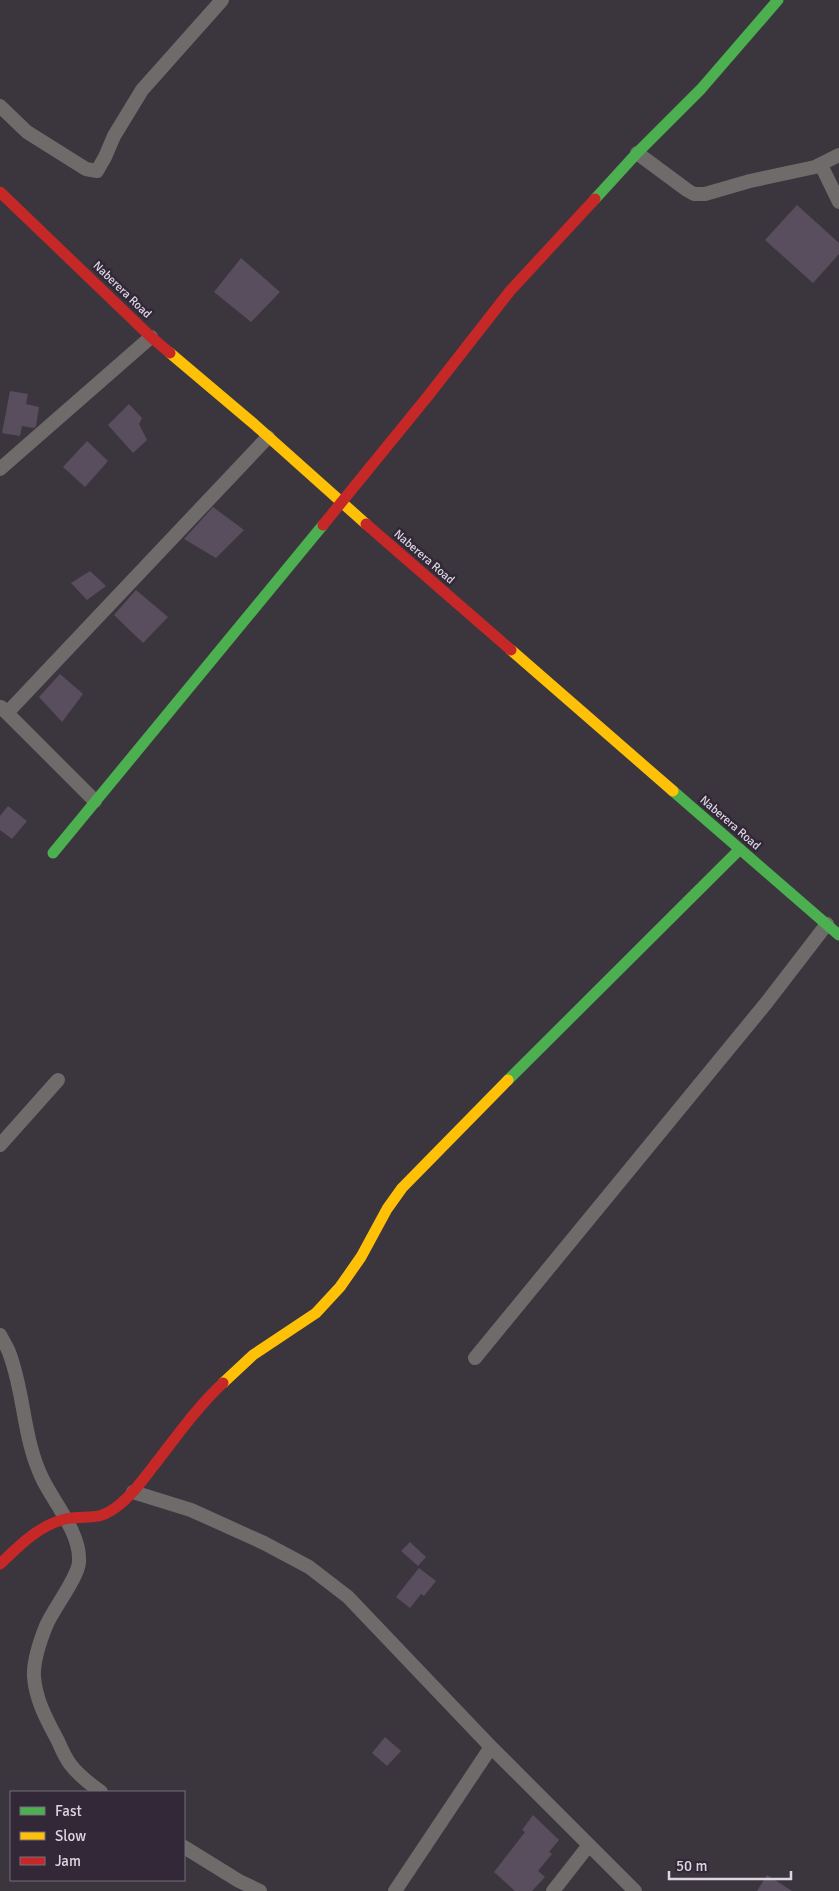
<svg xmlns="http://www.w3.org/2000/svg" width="839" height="1891" font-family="Signika,sans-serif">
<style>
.building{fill:#594e5e}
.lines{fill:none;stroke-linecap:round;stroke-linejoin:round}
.street{stroke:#6f6b6b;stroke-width:14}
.fast{stroke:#4caf50;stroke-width:11}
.slow{stroke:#ffc107;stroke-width:11}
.jam{stroke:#c62828;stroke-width:11}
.labels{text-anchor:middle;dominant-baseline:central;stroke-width:5;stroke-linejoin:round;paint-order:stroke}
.street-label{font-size:12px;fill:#ddd6e1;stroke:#322838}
</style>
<rect width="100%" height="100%" fill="#3b363e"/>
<path class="building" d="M 797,205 L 839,243 L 839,254 L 813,283 L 765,240 Z
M 241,258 L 280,292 L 251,322 L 214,292 Z
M 10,391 L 28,394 L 26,404 L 39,407 L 36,426 L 34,428 L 22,426 L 20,436 L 2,433 Z
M 129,404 L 142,418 L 139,424 L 147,440 L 133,453 L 108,425 Z
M 87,441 L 108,461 L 85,487 L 63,467 Z
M 213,507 L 244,530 L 216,558 L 184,539 Z
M 90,571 L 106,586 L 87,600 L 71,583 Z
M 136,590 L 168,617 L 143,643 L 114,615 Z
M 60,674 L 83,694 L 62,722 L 39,697 Z
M 8,806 L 27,821 L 12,839 L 0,830 L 0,816 Z
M 410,1542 L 426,1557 L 418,1566 L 401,1551 Z
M 419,1568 L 436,1581 L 424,1596 L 421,1594 L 410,1608 L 396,1597 Z
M 385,1737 L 401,1751 L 387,1766 L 372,1753 Z
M 533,1815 L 559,1840 L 549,1852 L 552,1854 L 538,1871 L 545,1877 L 532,1891 L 515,1891 L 494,1872 L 525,1832 L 522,1830 Z
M 767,1875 L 792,1891 L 757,1891 Z"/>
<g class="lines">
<path class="street" d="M 0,106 L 27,132 L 86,169 L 97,171 L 105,157 L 114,136 L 142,90 L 222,0
M 637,153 L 687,190 L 694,194 L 705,194 L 750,181 L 815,167 L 839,155
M 821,165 L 839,202
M 0,469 L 151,337
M 1,707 L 95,801
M 7,713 L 268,437
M 0,1145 L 58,1080
M 0,1335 C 3,1341 8,1348 10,1355 C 25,1396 23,1440 43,1480 C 55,1504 81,1534 79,1562 C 78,1578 53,1609 46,1626 C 40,1641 33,1661 34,1677 C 36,1701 47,1720 58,1741 C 61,1748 65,1757 70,1764 C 78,1775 90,1784 101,1792
M 475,1358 L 767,1002 L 827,924
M 133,1492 L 191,1510 L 264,1543 L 309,1567 L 348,1597 L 491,1747 L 635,1891
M 184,1847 L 239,1881 L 260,1891
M 395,1891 L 491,1747
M 553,1891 L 589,1845"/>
<path class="fast" d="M 595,199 L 637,153 L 701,89 L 778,0
M 673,791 L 839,935
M 53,853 L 323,525
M 508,1080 L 740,849"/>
<path class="slow" d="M 170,353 L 254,424 L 366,524
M 511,650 L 673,791
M 223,1383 L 253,1355 L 316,1313 L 340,1287 L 361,1257 L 387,1209 L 402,1188 L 508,1080"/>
<path class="jam" d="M 0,192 L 151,337 L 170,353
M 366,524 L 511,650
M 323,525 L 428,396 L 510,291 L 595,199
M 0,1564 C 20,1545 38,1526 65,1519 C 88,1514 97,1523 119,1505 C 132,1495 142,1481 152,1468 C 174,1440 196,1408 223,1383"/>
</g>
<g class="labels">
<g class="street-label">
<text transform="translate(122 290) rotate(44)">Naberera Road</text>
<text transform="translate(424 557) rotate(41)">Naberera Road</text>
<text transform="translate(730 823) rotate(41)">Naberera Road</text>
</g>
</g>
<rect x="10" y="1791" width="175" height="90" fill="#322838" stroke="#766e7c"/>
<rect x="20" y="1807" width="25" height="8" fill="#4caf50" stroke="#766e7c"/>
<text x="55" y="1816" font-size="15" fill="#ddd6e1">Fast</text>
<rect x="20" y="1832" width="25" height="8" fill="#ffc107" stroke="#766e7c"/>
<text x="55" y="1841" font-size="15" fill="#ddd6e1">Slow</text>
<rect x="20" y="1857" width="25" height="8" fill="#c62828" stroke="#766e7c"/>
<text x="55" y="1866" font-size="15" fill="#ddd6e1">Jam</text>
<path d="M669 1871v8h122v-8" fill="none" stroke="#ddd6e1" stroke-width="2.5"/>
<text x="676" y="1871" font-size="15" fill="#ddd6e1" stroke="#322838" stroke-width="4" paint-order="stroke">50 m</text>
</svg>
